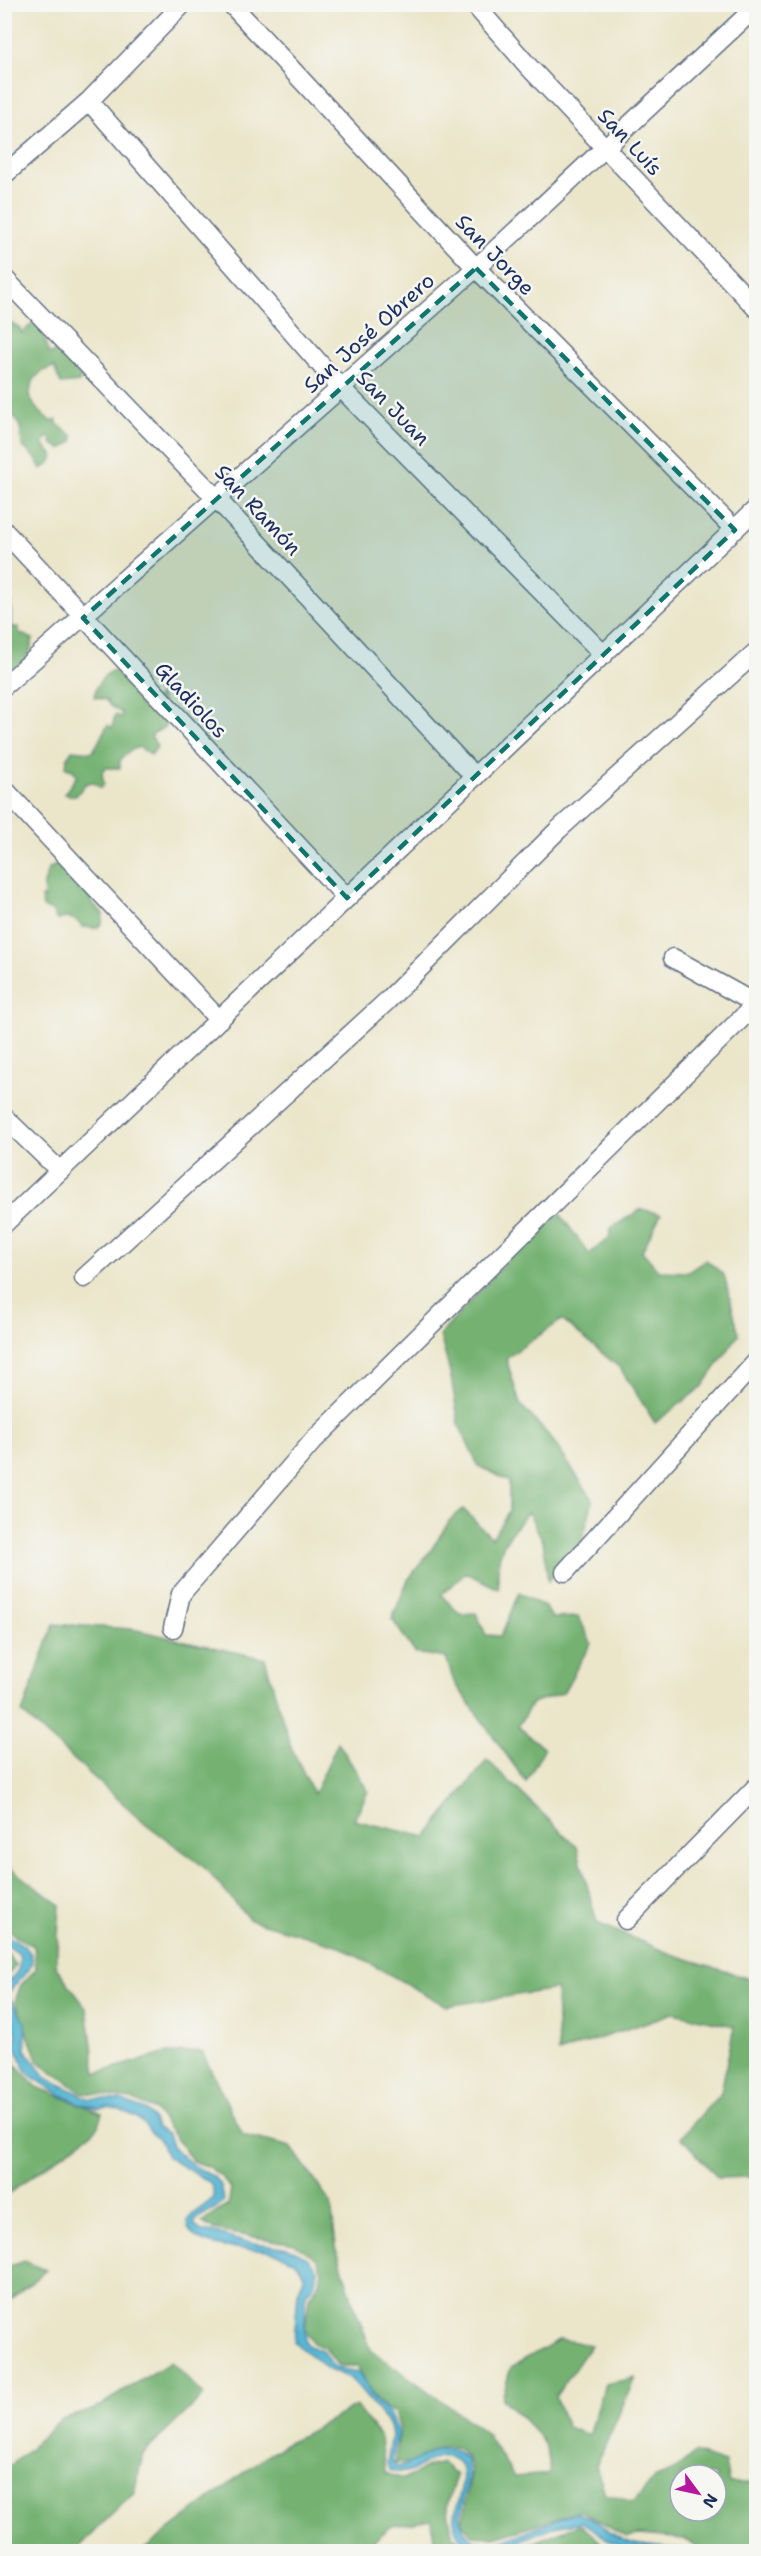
<svg xmlns="http://www.w3.org/2000/svg" width="761" height="2556" font-family="'Shantell Sans',sans-serif">
<style>
.forest{fill:#75b272;stroke:#487068;stroke-width:1.5;fill-rule:evenodd}
.water{fill:#54b5d3;stroke:#387298;stroke-width:1.5}
.lines{fill:none;stroke-linecap:round;stroke-linejoin:round}
.street-casing{stroke:#646f84;stroke-width:21}
.street{stroke:#fff;stroke-width:18}
.marked{fill:#0f766e;fill-opacity:0.2;stroke:#0f766e;stroke-width:4.5;stroke-dasharray:12 8;stroke-linejoin:round}
.labels{text-anchor:middle;dominant-baseline:central;stroke-width:5;stroke-linejoin:round;paint-order:stroke}
.street-label{font-size:21px;fill:#1b2f5e;stroke:#f6f6f2}
</style>
<rect width="100%" height="100%" fill="#f6f6f2"/>
<filter id="ink" filterUnits="userSpaceOnUse"><feTurbulence type="fractalNoise" baseFrequency=".0167" numOctaves="2"/><feDisplacementMap in="SourceGraphic" scale="12" xChannelSelector="R" yChannelSelector="G"/><feConvolveMatrix kernelMatrix="1 2 1 2 8 2 1 2 1" color-interpolation-filters="sRGB"/></filter>
<filter id="wash" filterUnits="userSpaceOnUse"><feTurbulence type="fractalNoise" baseFrequency=".008" numOctaves="4" result="noise"/><feDisplacementMap in="SourceGraphic" scale="24" xChannelSelector="R" yChannelSelector="G"/><feGaussianBlur stdDeviation="1.35" result="paint"/><feColorMatrix in="noise" values="0 0 0 0 0 0 0 0 0 0 0 0 0 0 0 0 0 1.4 0 .05"/><feComposite in="paint" operator="in"/></filter>
<g filter="url(#wash)">
<rect width="100%" height="100%" fill="#ebe6ca"/>
<path class="forest" d="M 4,290 L 9,293 L 7,319 L 10,323 L 19,327 L 22,333 L 31,325 L 37,324 L 44,336 L 49,353 L 53,354 L 56,344 L 78,364 L 76,369 L 81,376 L 79,382 L 61,384 L 54,367 C 36,372 32,379 29,397 L 36,408 L 50,421 L 57,420 L 57,424 L 73,436 L 73,441 L 61,449 L 51,443 L 52,439 L 48,436 L 43,444 L 54,457 L 48,465 L 41,469 L 36,459 L 22,446 L 20,427 L 15,417 L 5,414 Z
M 5,588 L 5,594 L 11,602 L 11,627 L 18,627 L 19,633 L 33,639 L 30,651 L 5,689 Z
M 117,669 L 121,672 L 127,669 L 139,686 L 138,701 L 144,709 L 160,695 L 167,718 L 166,726 L 151,735 L 157,747 L 151,755 L 139,747 L 131,750 L 120,760 L 120,768 L 105,768 L 102,773 L 104,784 L 101,788 L 92,782 L 85,784 L 76,796 L 64,794 L 77,776 L 73,770 L 66,768 L 67,758 L 72,750 L 92,752 C 99,744 102,732 108,725 L 112,728 L 115,715 L 122,717 L 122,713 L 110,706 L 106,700 L 94,697 C 96,684 104,673 117,669 Z
M 62,864 L 71,870 L 89,892 L 92,903 L 103,914 L 102,924 L 96,928 L 83,927 C 75,918 69,916 57,920 L 52,911 L 43,907 L 41,897 L 45,897 L 43,888 L 48,869 L 56,865 Z
M 641,1209 L 661,1214 L 642,1251 L 659,1271 L 688,1272 L 706,1260 L 724,1275 L 739,1334 L 703,1386 L 655,1423 L 620,1368 L 562,1320 L 506,1358 L 520,1404 L 551,1438 L 593,1500 L 581,1545 L 548,1581 L 543,1541 L 528,1512 C 505,1538 494,1553 499,1589 L 466,1573 L 441,1595 L 460,1614 L 476,1613 L 486,1635 L 501,1636 L 519,1592 L 546,1608 L 552,1618 L 579,1617 L 591,1643 L 563,1693 L 532,1703 L 518,1726 L 544,1749 L 526,1782 L 454,1682 L 446,1658 L 415,1653 L 392,1619 L 408,1580 L 431,1550 L 450,1520 L 463,1509 L 492,1538 L 509,1511 L 509,1481 L 478,1466 L 459,1425 L 451,1377 L 440,1335 L 521,1245 L 560,1214 L 589,1254 L 609,1238 L 611,1228 Z
M 54,1624 L 132,1629 L 265,1659 L 290,1745 L 314,1794 L 338,1742 L 368,1791 L 354,1820 L 426,1837 L 487,1760 L 577,1847 L 597,1923 L 666,1952 L 756,1981 L 756,2181 L 752,2177 L 718,2178 L 681,2137 L 721,2093 L 734,2026 L 673,2013 L 558,2053 L 556,1989 L 446,2006 L 337,1945 L 250,1920 L 203,1866 L 146,1824 L 22,1713 Z
M 4,1861 L 11,1869 L 60,1905 L 56,1967 L 87,2009 L 96,2073 L 167,2053 L 202,2052 L 243,2135 L 291,2147 L 331,2203 L 336,2246 L 352,2300 L 371,2350 L 486,2433 L 514,2477 L 549,2474 C 553,2439 526,2422 502,2399 L 511,2367 L 560,2339 L 591,2345 L 555,2397 L 567,2427 L 589,2435 L 605,2384 L 635,2378 L 596,2466 L 605,2494 L 633,2502 L 656,2477 L 675,2470 L 695,2453 L 725,2463 L 729,2483 L 756,2483 L 756,2551 L 705,2551 L 684,2539 L 640,2535 L 626,2537 L 581,2511 L 494,2537 L 472,2535 L 462,2524 L 472,2468 C 459,2432 431,2449 411,2464 L 395,2463 L 400,2428 L 395,2412 C 377,2409 365,2381 357,2366 L 338,2366 L 325,2348 L 313,2343 L 305,2331 L 309,2297 L 318,2285 L 322,2271 L 317,2259 L 295,2244 L 214,2230 L 202,2222 L 228,2205 L 231,2190 L 222,2177 L 207,2166 L 193,2161 L 155,2110 L 132,2099 L 81,2092 L 38,2061 L 15,2001 L 21,1985 L 36,1969 L 34,1946 L 16,1937 L 5,1925 ZM 680,2475 L 716,2475 L 716,2511 L 680,2511 Z
M 5,1951 L 16,1965 L 5,1979 Z
M 4,2017 L 14,2063 L 37,2087 L 102,2113 L 97,2129 L 5,2196 Z
M 24,2261 L 46,2270 L 5,2305 L 5,2268 Z
M 171,2362 L 204,2395 L 143,2454 L 134,2493 L 74,2551 L 5,2551 L 5,2463 L 12,2465 L 61,2419 L 91,2411 Z
M 356,2406 L 381,2438 L 385,2473 L 403,2479 L 429,2466 L 442,2463 L 456,2475 L 447,2505 L 452,2534 L 469,2551 L 435,2551 L 432,2520 L 392,2526 L 361,2551 L 142,2551 L 270,2453 Z
M 580,2524 L 605,2546 L 606,2551 L 510,2551 Z"/>
<path class="water" d="M 4,1933 C 11,1939 19,1941 25,1947 C 46,1964 13,1981 8,1995 L 25,2023 L 26,2050 L 45,2077 L 90,2099 L 120,2100 L 145,2110 L 152,2117 L 156,2127 L 168,2135 L 172,2146 L 178,2152 L 193,2165 L 214,2177 L 221,2185 L 224,2200 C 216,2212 202,2211 194,2223 C 199,2233 205,2231 214,2233 C 223,2235 232,2239 241,2241 C 270,2247 298,2241 318,2270 L 314,2284 L 306,2294 L 305,2300 L 305,2341 L 309,2346 L 322,2351 L 331,2364 L 336,2368 L 358,2372 L 375,2400 L 390,2414 L 396,2425 L 398,2434 L 392,2460 L 397,2467 C 414,2466 431,2446 448,2449 C 500,2460 434,2522 475,2540 C 486,2545 495,2543 506,2539 C 529,2530 552,2521 575,2513 C 596,2516 608,2535 628,2542 C 649,2549 672,2546 693,2551 L 627,2549 L 612,2542 L 582,2522 L 553,2527 L 494,2551 C 484,2552 477,2548 468,2543 C 431,2525 485,2472 451,2458 C 431,2449 415,2481 390,2470 L 387,2463 L 392,2435 L 390,2425 L 349,2377 L 329,2370 L 294,2342 L 298,2293 L 304,2276 C 302,2271 299,2264 294,2261 C 287,2257 276,2253 268,2251 C 249,2248 187,2251 187,2221 C 194,2210 205,2207 213,2198 L 213,2188 L 209,2182 L 167,2157 L 162,2144 L 138,2118 L 119,2109 L 108,2107 L 98,2108 L 81,2104 L 61,2095 L 31,2076 L 26,2071 L 15,2046 L 16,2031 L 5,2006 L 5,1984 C 16,1974 22,1970 19,1954 L 5,1944 Z"/>
</g>
<g filter="url(#ink)">
<g class="lines">
<defs>
<path id="street" d="M 231,4 L 476,268 L 735,530
M 474,4 L 528,66 L 756,308
M 89,101 L 341,388 L 604,655
M 4,175 L 89,101 L 183,4
M 4,278 L 216,498 L 475,777
M 4,531 L 347,898
M 4,686 L 476,268 L 756,7
M 4,789 L 219,1020
M 673,958 L 756,1004
M 4,1117 L 60,1171
M 4,1224 L 756,509
M 84,1278 L 387,1001 L 558,830 L 756,652
M 565,1572 L 756,1362
M 173,1628 L 181,1594 L 313,1441 L 756,1004
M 626,1920 L 756,1787"/>
</defs>
<use href="#street" class="street-casing"/>
<use href="#street" class="street"/>
</g>
</g>
<path class="marked" d="M 476,268 L 735,530 L 347,898 L 83,618 Z"/>
<g class="labels">
<g class="street-label">
<text transform="translate(630 142) rotate(47)">San Luís</text>
<text transform="translate(495 255) rotate(46)">San Jorge</text>
<text transform="translate(369 333) rotate(-42)">San José Obrero</text>
<text transform="translate(393 408) rotate(46)">San Juan</text>
<text transform="translate(258 510) rotate(47)">San Ramón</text>
<text transform="translate(191 700) rotate(47)">Gladiolos</text>
</g>
</g>
<rect width="761" height="2556" fill="none" stroke="#f6f6f2" stroke-width="24"/>
<g transform="translate(698 2493) rotate(123)"><circle r="28" fill="#f6f6f2" stroke="#9ea6b7" stroke-width="1.5"/>
<path d="M0-4.5L10 22L0 15L-10 22Z" fill="#b5179e"/>
<text y="-9" font-size="16" font-weight="bold" text-anchor="middle" fill="#1b2f5e">N</text>
</g>
</svg>
